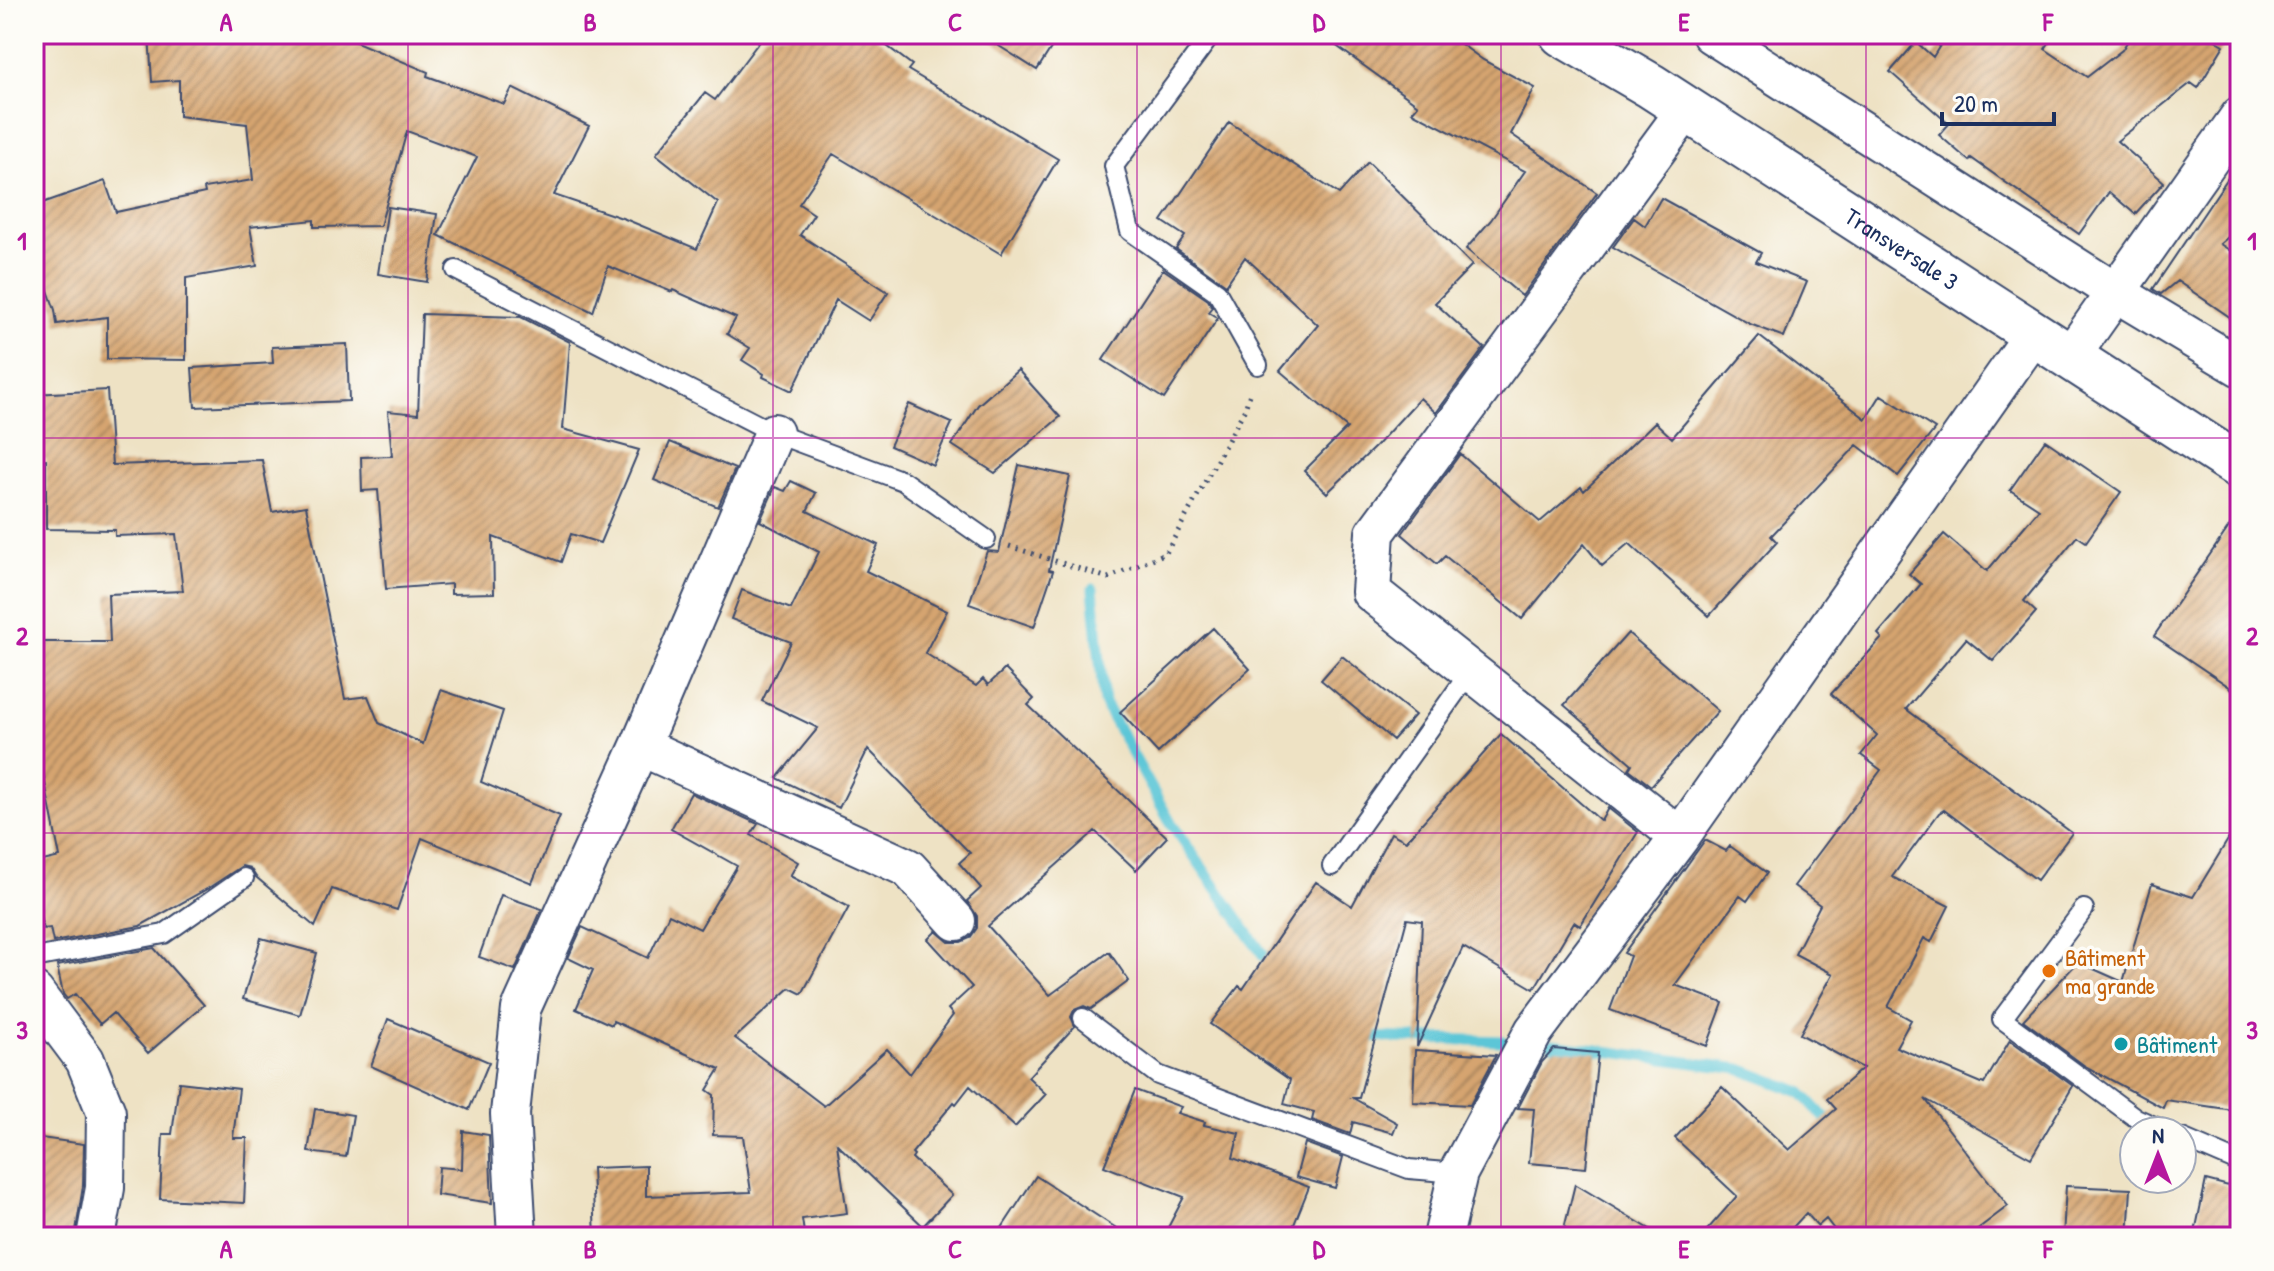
<svg xmlns="http://www.w3.org/2000/svg" width="2274" height="1271" font-family="'Patrick Hand',sans-serif">
<style>
.lines{fill:none;stroke-linecap:round;stroke-linejoin:round}
.stream{stroke:#5cc6d7;stroke-width:11}
.building{fill:url(#building-hatch)}
.service-casing{stroke:#3b4a6d;stroke-width:22}
.minor-casing{stroke:#3b4a6d;stroke-width:42}
.secondary-casing{stroke:#3b4a6d;stroke-width:48}
.path{stroke:#3b4a6d;stroke-width:5;stroke-dasharray:2 6;stroke-linecap:butt}
.service{stroke:#fff;stroke-width:18}
.minor{stroke:#fff;stroke-width:38}
.secondary{stroke:#fff;stroke-width:44}
.grid{fill:none;stroke:#b5179e;stroke-width:2;stroke-opacity:0.55}
.food-dot{fill:#e8710a;stroke:#fdfcf7;stroke-width:3}
.culture-dot{fill:#0f9aa8;stroke:#fdfcf7;stroke-width:3}
.labels{text-anchor:middle;dominant-baseline:central;stroke-width:7;stroke-linejoin:round;paint-order:stroke}
.street-label{font-size:24px;fill:#1b2f5e;stroke:#fdfcf7}
.food-label{font-size:24px;fill:#c56008;stroke:#fdfcf7;text-anchor:start}
.culture-label{font-size:24px;fill:#0d838f;stroke:#fdfcf7;text-anchor:start}
.neatline{fill:none;stroke:#b5179e;stroke-width:3}
.grid-label{font-size:26px;text-anchor:middle;font-weight:bold;fill:#b5179e}
</style>
<defs>
<pattern id="building-hatch" width="6" height="6" patternUnits="userSpaceOnUse" patternTransform="scale(2)"><rect width="6" height="6" fill="#d5a46f"/><path d="M-1 1l2-2M0 6l6-6M5 7l2-2" fill="none" stroke="#ac865e"/></pattern>
</defs>
<rect width="100%" height="100%" fill="#fdfcf7"/>
<filter id="ink" filterUnits="userSpaceOnUse"><feTurbulence type="fractalNoise" baseFrequency=".0125" numOctaves="2"/><feDisplacementMap in="SourceGraphic" scale="16" xChannelSelector="R" yChannelSelector="G"/><feConvolveMatrix kernelMatrix="1 2 1 2 8 2 1 2 1" color-interpolation-filters="sRGB"/></filter>
<filter id="wash" filterUnits="userSpaceOnUse"><feTurbulence type="fractalNoise" baseFrequency=".006" numOctaves="4" result="noise"/><feDisplacementMap in="SourceGraphic" scale="32" xChannelSelector="R" yChannelSelector="G"/><feGaussianBlur stdDeviation="1.8" result="paint"/><feColorMatrix in="noise" values="0 0 0 0 0 0 0 0 0 0 0 0 0 0 0 0 0 1.4 0 .05"/><feComposite in="paint" operator="in"/></filter>
<g filter="url(#wash)">
<rect width="100%" height="100%" fill="#eee2c4"/>
<g class="lines">
<path class="stream" d="M 1093,589 L 1104,703 L 1171,823 L 1273,969
M 1363,1037 L 1503,1041
M 1552,1044 L 1740,1069 L 1801,1092 L 1834,1128"/>
</g>
<g id="blocks">
<path class="building" d="M 149,34 L 229,34 L 229,38 L 340,35 L 428,72 L 427,76 L 504,104 L 512,88 L 589,126 L 554,195 L 625,219 L 697,249 L 718,203 L 656,154 L 705,93 L 715,100 L 765,34 L 871,34 L 912,65 L 908,70 L 1058,159 L 1001,254 L 833,154 L 799,204 L 814,214 L 800,235 L 888,292 L 869,321 L 836,300 L 792,391 L 763,377 L 764,374 L 742,360 L 750,348 L 727,334 L 736,318 L 673,290 L 672,292 L 608,266 L 593,312 L 438,235 L 477,157 L 407,131 L 380,226 L 314,227 L 314,220 L 250,227 L 257,266 L 186,278 L 186,360 L 107,359 L 107,317 L 57,324 L 55,310 L 34,251 L 34,206 L 105,181 L 116,212 L 205,193 L 204,188 L 253,180 L 247,124 L 179,116 L 179,80 L 152,82 Z
M 980,34 L 1060,34 L 1037,70 Z
M 1320,34 L 1447,34 L 1483,60 L 1535,88 L 1511,134 L 1597,193 L 1522,296 L 1466,249 L 1491,220 L 1525,171 L 1412,112 L 1418,105 Z
M 1947,34 L 2055,34 L 2045,49 L 2087,77 L 2122,50 L 2132,34 L 2205,34 L 2224,45 L 2198,88 L 2191,83 L 2117,141 L 2164,182 L 2135,214 L 2109,192 L 2079,234 L 1971,158 L 1969,161 L 1939,135 L 1949,124 L 1890,72 L 1916,42 L 1933,57 Z
M 1229,122 L 1339,194 L 1368,162 L 1472,265 L 1435,303 L 1484,348 L 1436,413 L 1420,398 L 1375,447 L 1327,493 L 1304,471 L 1347,428 L 1280,371 L 1318,325 L 1245,257 L 1226,285 L 1176,249 L 1185,236 L 1162,221 Z
M 2240,160 L 2240,227 L 2220,244 L 2240,257 L 2240,324 L 2177,281 L 2161,294 L 2153,289 Z
M 1661,198 L 1761,253 L 1756,262 L 1807,282 L 1784,337 L 1750,324 L 1613,247 L 1634,218 L 1645,226 Z
M 388,207 L 437,214 L 427,282 L 378,274 Z
M 1163,269 L 1208,300 L 1212,307 L 1208,312 L 1218,318 L 1164,399 L 1103,360 Z
M 422,314 L 521,317 L 570,342 L 563,429 L 639,450 L 600,543 L 571,534 L 561,562 L 493,537 L 494,593 L 451,594 L 451,584 L 386,589 L 378,490 L 362,491 L 361,457 L 392,456 L 388,411 L 418,414 Z
M 1759,336 L 1866,419 L 1881,395 L 1935,429 L 1898,476 L 1857,445 L 1771,536 L 1777,542 L 1709,616 L 1629,543 L 1602,566 L 1584,544 L 1522,619 L 1445,556 L 1437,564 L 1402,534 L 1460,454 L 1540,522 L 1581,487 L 1584,491 L 1655,422 L 1672,438 Z
M 347,344 L 349,401 L 195,407 L 192,368 L 273,363 L 272,347 Z
M 1018,370 L 1060,417 L 995,473 L 952,445 L 978,405 Z
M 107,390 L 112,465 L 262,460 L 272,512 L 306,506 L 345,699 L 368,696 L 379,723 L 423,744 L 441,690 L 503,711 L 481,782 L 560,816 L 532,883 L 422,838 L 397,910 L 332,889 L 315,927 L 256,877 L 250,868 L 242,866 L 207,889 L 140,926 L 53,942 L 50,928 L 43,929 L 34,889 L 34,863 L 60,857 L 41,763 L 36,763 L 36,642 L 110,642 L 108,594 L 183,591 L 176,534 L 115,536 L 115,530 L 46,529 L 46,459 L 36,460 L 34,394 Z
M 909,404 L 952,423 L 933,465 L 890,446 Z
M 2045,440 L 2121,492 L 2086,542 L 2077,536 L 2024,601 L 2036,612 L 1993,661 L 1966,639 L 1906,709 L 2072,833 L 2037,880 L 1944,810 L 1939,813 L 1892,877 L 1949,906 L 1931,942 L 1924,938 L 1888,1007 L 1911,1020 L 1896,1047 L 1984,1084 L 2010,1040 L 2073,1086 L 2031,1158 L 1925,1099 L 2008,1206 L 1967,1237 L 1840,1237 L 1826,1219 L 1818,1226 L 1806,1213 L 1784,1237 L 1701,1237 L 1737,1196 L 1675,1138 L 1722,1087 L 1789,1150 L 1836,1109 L 1827,1099 L 1863,1068 L 1800,1034 L 1833,974 L 1795,954 L 1820,905 L 1794,886 L 1881,770 L 1861,755 L 1877,735 L 1831,694 L 1882,638 L 1878,634 L 1921,584 L 1909,574 L 1944,534 L 1987,571 L 2039,509 L 2010,490 Z
M 670,442 L 735,469 L 718,507 L 654,480 Z
M 1019,465 L 1070,476 L 1049,570 L 1053,571 L 1034,627 L 969,604 L 987,551 L 999,552 Z
M 791,481 L 816,493 L 807,511 L 878,545 L 866,571 L 947,611 L 925,653 L 976,686 L 983,679 L 988,685 L 1005,669 L 1034,699 L 1028,705 L 1167,837 L 1136,870 L 1095,831 L 988,926 L 1050,995 L 1109,952 L 1129,981 L 1091,1009 L 1084,1006 L 1074,1010 L 1071,1017 L 1075,1026 L 1028,1077 L 1046,1094 L 1015,1127 L 970,1086 L 956,1104 L 954,1102 L 912,1153 L 914,1155 L 912,1158 L 952,1195 L 923,1226 L 837,1144 L 847,1213 L 802,1219 L 804,1233 L 779,1237 L 595,1237 L 592,1168 L 646,1166 L 646,1196 L 751,1192 L 743,1136 L 713,1135 L 714,1095 L 707,1090 L 720,1069 L 613,1021 L 612,1025 L 576,1009 L 593,970 L 568,958 L 582,927 L 648,958 L 669,914 L 700,929 L 737,866 L 671,829 L 691,793 L 758,824 L 751,835 L 798,862 L 790,876 L 849,907 L 802,994 L 790,988 L 735,1038 L 824,1106 L 887,1049 L 910,1074 L 953,1015 L 948,1009 L 972,987 L 928,939 L 936,931 L 949,942 L 961,942 L 970,938 L 977,928 L 977,916 L 967,901 L 981,888 L 959,863 L 970,853 L 868,749 L 839,808 L 777,778 L 818,728 L 762,701 L 791,642 L 731,619 L 742,590 L 791,609 L 819,552 L 760,521 L 775,487 L 785,491 Z
M 2240,511 L 2240,694 L 2154,636 Z
M 1213,628 L 1250,669 L 1158,753 L 1120,712 Z
M 1628,633 L 1718,711 L 1651,786 L 1629,769 L 1632,764 L 1564,705 Z
M 1342,656 L 1415,715 L 1393,740 L 1321,680 Z
M 1501,734 L 1601,821 L 1608,808 L 1638,832 L 1580,926 L 1574,922 L 1534,989 L 1463,947 L 1417,1047 L 1422,921 L 1407,919 L 1359,1098 L 1353,1098 L 1397,1123 L 1393,1133 L 1353,1122 L 1350,1134 L 1312,1120 L 1314,1112 L 1284,1104 L 1290,1080 L 1210,1024 L 1239,986 L 1243,989 L 1316,882 L 1352,906 L 1391,833 L 1406,841 Z
M 2240,820 L 2240,1111 L 2166,1100 L 2163,1108 L 2085,1066 L 2023,1020 L 2078,962 L 2123,982 L 2152,884 L 2193,897 Z
M 1705,840 L 1726,851 L 1730,846 L 1767,873 L 1747,901 L 1740,896 L 1675,985 L 1723,1003 L 1707,1046 L 1610,1010 L 1630,956 L 1624,953 Z
M 501,895 L 542,909 L 515,970 L 479,957 Z
M 261,938 L 317,953 L 300,1015 L 243,999 Z
M 154,948 L 204,1005 L 148,1053 L 113,1013 L 100,1024 L 75,994 L 67,999 L 63,994 L 57,966 Z
M 388,1019 L 489,1062 L 469,1110 L 371,1066 Z
M 1554,1049 L 1598,1053 L 1586,1168 L 1529,1163 L 1534,1109 L 1518,1108 L 1542,1062 Z
M 1415,1050 L 1496,1055 L 1470,1105 L 1413,1102 Z
M 179,1082 L 239,1089 L 233,1138 L 247,1138 L 244,1203 L 160,1199 L 163,1134 L 172,1134 Z
M 1135,1090 L 1181,1107 L 1177,1113 L 1205,1122 L 1204,1125 L 1239,1133 L 1233,1158 L 1309,1187 L 1289,1237 L 1163,1237 L 1184,1197 L 1104,1166 Z
M 315,1109 L 353,1115 L 346,1157 L 308,1152 Z
M 463,1131 L 489,1135 L 492,1203 L 437,1195 L 439,1167 L 462,1169 Z
M 34,1137 L 84,1144 L 83,1186 L 75,1237 L 34,1237 Z
M 1305,1143 L 1343,1157 L 1335,1188 L 1296,1177 Z
M 1036,1176 L 1130,1237 L 996,1237 Z
M 2206,1180 L 2240,1189 L 2240,1237 L 2194,1237 Z
M 1575,1184 L 1663,1237 L 1562,1237 Z
M 2066,1186 L 2131,1189 L 2128,1237 L 2063,1237 Z"/>
</g>
</g>
<g filter="url(#ink)">
<use href="#blocks" fill-opacity="0" stroke="#3b4a6d" stroke-width="2"/>
<g class="lines">
<defs>
<path id="service" d="M 1212,34 L 1114,166 L 1130,231 L 1217,292 L 1258,365
M 456,270 L 774,433 L 903,481 L 986,539
M 1332,866 L 1470,672
M 2084,909 L 2002,1019 L 2136,1118 L 2165,1131
M 34,958 L 164,934 L 244,878
M 1083,1018 L 1158,1075 L 1409,1169 L 1458,1173
M 2182,1138 L 2240,1163"/>
<path id="minor" d="M 1711,34 L 2115,292 L 2240,367
M 2070,357 L 2240,116
M 640,746 L 908,868 L 956,921
M 1680,837 L 1371,592 L 1375,533 L 1686,110
M 34,992 L 85,1060 L 106,1112 L 105,1188 L 96,1237
M 517,1237 L 510,1114 L 521,1009 L 640,746 L 774,433
M 1443,1237 L 1458,1173 L 1534,1031 L 1680,837 L 2034,334"/>
<g id="secondary">
<path id="s1" d="M 1562,34 L 1651,86 L 2240,467"/>
</g>
</defs>
<use href="#service" class="service-casing"/>
<use href="#minor" class="minor-casing"/>
<use href="#secondary" class="secondary-casing"/>
<path class="path" d="M 1009,546 L 1108,578 L 1166,553 L 1245,409 L 1251,390"/>
<use href="#service" class="service"/>
<use href="#minor" class="minor"/>
<use href="#secondary" class="secondary"/>
</g>
</g>
<path class="grid" d="M 408,34 L 408,1237M 773,34 L 773,1237M 1137,34 L 1137,1237M 1501,34 L 1501,1237M 1866,34 L 1866,1237M 34,438 L 2240,438M 34,833 L 2240,833"/>
<circle class="food-dot" cx="2049" cy="971" r="8"/>
<circle class="culture-dot" cx="2121" cy="1044" r="8"/>
<g class="labels">
<g class="street-label">
<text stroke="none"><textPath href="#s1" startOffset="402">Transversale 3</textPath></text>
</g>
<g class="food-label">
<text x="2065" y="957">Bâtiment<tspan x="2065" dy="28">ma grande</tspan></text>
</g>
<g class="culture-label">
<text x="2137" y="1044">Bâtiment</text>
</g>
</g>
<rect width="2274" height="1271" fill="none" stroke="#fdfcf7" stroke-width="88"/>
<g transform="translate(2158 1155)"><circle r="38" fill="#fdfcf7" stroke="#a3aaba" stroke-width="2"/>
<path d="M0-6L14 30L0 20L-14 30Z" fill="#b5179e"/>
<text y="-12" font-size="22" font-weight="bold" text-anchor="middle" fill="#1b2f5e">N</text>
</g>
<path d="M1942 112v12h112v-12" fill="none" stroke="#1b2f5e" stroke-width="4"/>
<text x="1954" y="112" font-size="24" fill="#1b2f5e" stroke="#fdfcf7" stroke-width="6" paint-order="stroke">20 m</text>
<rect x="44" y="44" width="2186" height="1183" class="neatline"/>
<g class="grid-label">
<text x="226" y="31">A</text>
<text x="590" y="31">B</text>
<text x="955" y="31">C</text>
<text x="1319" y="31">D</text>
<text x="1684" y="31">E</text>
<text x="2048" y="31">F</text>
<text x="22" y="250">1</text>
<text x="2252" y="250">1</text>
<text x="22" y="645">2</text>
<text x="2252" y="645">2</text>
<text x="22" y="1039">3</text>
<text x="2252" y="1039">3</text>
<text x="226" y="1258">A</text>
<text x="590" y="1258">B</text>
<text x="955" y="1258">C</text>
<text x="1319" y="1258">D</text>
<text x="1684" y="1258">E</text>
<text x="2048" y="1258">F</text>
</g>
</svg>
